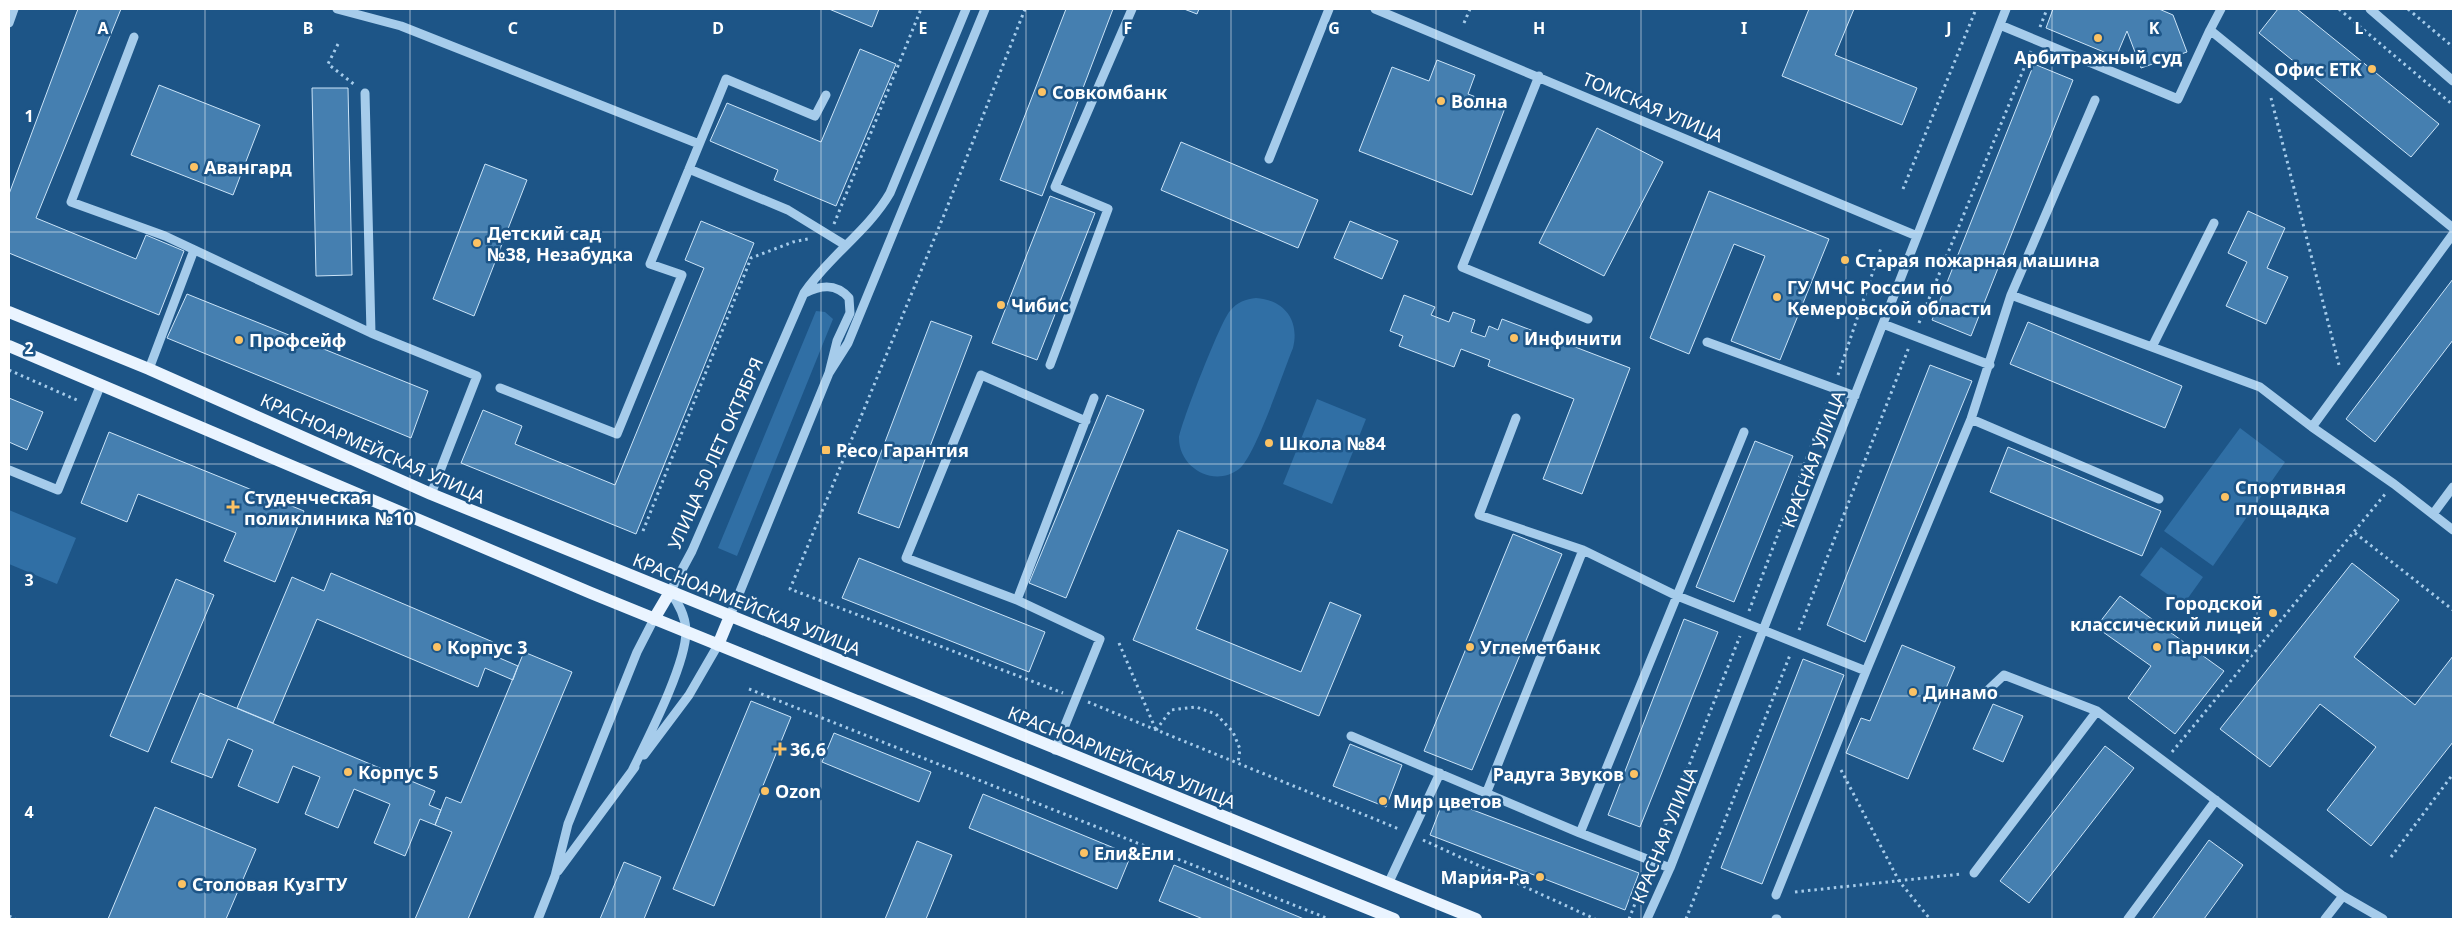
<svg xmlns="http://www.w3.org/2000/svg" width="2462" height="928" font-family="'Noto Sans',sans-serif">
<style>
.green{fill:#306fa5}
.building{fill:#457fb0;stroke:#cbe4f8}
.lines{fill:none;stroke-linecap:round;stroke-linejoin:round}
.path{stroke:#a6cceb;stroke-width:3;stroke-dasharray:2.5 4;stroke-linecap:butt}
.minor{stroke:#a6cceb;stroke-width:9}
.major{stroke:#eaf4ff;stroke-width:12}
.grid{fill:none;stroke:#fff;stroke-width:1;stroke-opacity:0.55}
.poi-dot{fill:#fbc264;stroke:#1d5587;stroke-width:2}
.labels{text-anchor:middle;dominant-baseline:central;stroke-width:5;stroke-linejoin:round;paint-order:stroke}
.poi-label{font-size:18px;font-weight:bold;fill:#fff;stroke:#1d5587;text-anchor:start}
.street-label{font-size:18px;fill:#fff;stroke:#1d5587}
.grid-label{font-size:16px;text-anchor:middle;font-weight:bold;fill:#fff;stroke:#1d5587;stroke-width:5;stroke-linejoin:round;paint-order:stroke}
</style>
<rect width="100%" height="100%" fill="#1d5587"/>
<path class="green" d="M 1256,298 C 1284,300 1300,320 1293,348 C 1283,372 1255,457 1239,469 C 1214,488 1179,468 1179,438 C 1180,426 1221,320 1230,311 C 1237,302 1246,299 1256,298 Z
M 816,311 L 825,312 L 833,319 L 737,556 L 718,548 Z
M 1317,399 L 1366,419 L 1332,504 L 1283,484 Z
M 2240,428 L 2285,462 L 2213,566 L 2164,531 Z
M 9,510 L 76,538 L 57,584 L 9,564 Z
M 2161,547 L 2203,577 L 2183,605 L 2140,575 Z"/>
<path class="building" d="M 78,9 L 121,9 L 36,218 L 136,259 L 146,235 L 184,251 L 159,315 L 9,253 L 9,194 Z
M 829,9 L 879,9 L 872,27 Z
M 1066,9 L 1113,9 L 1042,196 L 1000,180 Z
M 1184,9 L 1199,9 L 1197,14 Z
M 1809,9 L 1854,9 L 1835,55 L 1917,88 L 1902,125 L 1782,76 Z
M 2053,9 L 2159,9 L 2173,15 L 2187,52 L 2141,68 L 2127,31 L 2116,57 L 2046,28 Z
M 2278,9 L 2297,9 L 2439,124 L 2411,157 L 2259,33 Z
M 860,49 L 896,64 L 836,206 L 774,180 L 778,170 L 710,141 L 727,103 L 821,142 Z
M 1437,60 L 1475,75 L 1468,94 L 1505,108 L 1472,195 L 1359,151 L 1392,67 L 1429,81 Z
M 2034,64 L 2073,80 L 1971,336 L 1932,320 Z
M 159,85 L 260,125 L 233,195 L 131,155 Z
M 312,88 L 348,88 L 352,275 L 316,276 Z
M 1597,128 L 1663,162 L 1604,276 L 1539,243 Z
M 1181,142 L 1318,200 L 1298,248 L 1161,190 Z
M 485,164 L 527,180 L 474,316 L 433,299 Z
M 1709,191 L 1829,239 L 1780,360 L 1731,341 L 1765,256 L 1734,244 L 1689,354 L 1650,338 Z
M 1050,196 L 1095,213 L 1037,360 L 992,343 Z
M 2248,211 L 2285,228 L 2267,268 L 2288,277 L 2266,324 L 2226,306 L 2247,262 L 2228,253 Z
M 701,221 L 754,243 L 636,534 L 461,463 L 483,410 L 522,426 L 515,444 L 615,485 L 704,268 L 685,260 Z
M 1350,221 L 1398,241 L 1382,279 L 1334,258 Z
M 2453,279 L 2453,340 L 2375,442 L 2346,419 Z
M 187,294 L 428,391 L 411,438 L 167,338 Z
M 1404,295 L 1435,307 L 1431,315 L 1449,322 L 1453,312 L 1475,320 L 1471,332 L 1485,337 L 1489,326 L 1498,330 L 1502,319 L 1630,368 L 1582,494 L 1543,479 L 1574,399 L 1488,366 L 1490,360 L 1461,349 L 1454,367 L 1399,346 L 1403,336 L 1390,331 Z
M 931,321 L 972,336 L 899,528 L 858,513 Z
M 2028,322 L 2182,386 L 2165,428 L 2010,364 Z
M 1930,365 L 1972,381 L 1865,642 L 1827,625 Z
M 1107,395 L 1144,410 L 1066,598 L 1029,583 Z
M 9,398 L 43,412 L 27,450 L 9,442 Z
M 109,432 L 304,511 L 275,582 L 224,561 L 236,533 L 138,494 L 127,522 L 81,503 Z
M 1755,441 L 1793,456 L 1734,602 L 1696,587 Z
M 2008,447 L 2161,511 L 2142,556 L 1990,492 Z
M 1178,530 L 1228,550 L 1196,629 L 1301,672 L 1330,602 L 1361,615 L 1319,716 L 1133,640 Z
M 1513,534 L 1562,554 L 1472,770 L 1424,751 Z
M 859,558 L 1045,632 L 1029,672 L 842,598 Z
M 2352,563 L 2399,600 L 2354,657 L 2415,705 L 2453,656 L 2453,742 L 2371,846 L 2327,810 L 2376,747 L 2320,704 L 2270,767 L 2220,729 Z
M 331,573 L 493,642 L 488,653 L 518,666 L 513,680 L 485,668 L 478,687 L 317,619 L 273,723 L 237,708 L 292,577 L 324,591 Z
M 176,579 L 214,595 L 148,752 L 110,736 Z
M 2120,596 L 2224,671 L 2175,734 L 2128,698 L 2151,666 L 2096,627 Z
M 1684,619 L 1718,632 L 1640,827 L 1608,815 Z
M 1902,645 L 1955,667 L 1908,779 L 1846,753 L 1861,718 L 1870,721 Z
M 524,652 L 572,672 L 468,919 L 415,919 L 452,832 L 435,825 L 446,797 L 461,803 Z
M 1803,659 L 1844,675 L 1762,884 L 1721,868 Z
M 200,693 L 435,791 L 429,805 L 441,810 L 435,825 L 420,819 L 405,856 L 374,843 L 390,804 L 354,789 L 338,828 L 305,814 L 320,777 L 293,766 L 278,803 L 238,786 L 253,750 L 228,739 L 212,778 L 171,762 Z
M 751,701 L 791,717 L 714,906 L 673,889 Z
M 1993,704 L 2023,716 L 2003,762 L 1973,749 Z
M 834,733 L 931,772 L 919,802 L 822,762 Z
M 1350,744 L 1402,765 L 1386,807 L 1333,786 Z
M 2105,746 L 2134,768 L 2029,903 L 2000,881 Z
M 983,794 L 1131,855 L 1117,889 L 969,828 Z
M 1444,799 L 1639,873 L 1625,910 L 1430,835 Z
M 155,807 L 256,849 L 226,919 L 108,919 Z
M 2209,840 L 2243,865 L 2204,919 L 2152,919 Z
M 917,841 L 952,855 L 926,919 L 885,919 Z
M 624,862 L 661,877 L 644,919 L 600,919 Z
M 1174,865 L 1304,919 L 1203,919 L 1159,901 Z"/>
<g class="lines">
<path class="path" d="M 1025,9 L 944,215 L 790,589 L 1063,693
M 2339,9 L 2453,105
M 2408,9 L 2453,47
M 1464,23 L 1470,9
M 2040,27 L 2047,9
M 338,44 L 328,64 L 355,85
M 2271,98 L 2339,365
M 1903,189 L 1976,9
M 834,224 L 921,9
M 1919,323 L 2031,51
M 9,370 L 79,401
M 1838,375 L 1881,248
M 643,531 L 751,258 L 793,242 L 808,239
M 2355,533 L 2453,610
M 1749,611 L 1829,399
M 1799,630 L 1909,347
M 1119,643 L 1156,730
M 749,689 L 1329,919
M 1088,702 L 1399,829
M 1156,730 L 1171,710 L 1196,707 L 1216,714 L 1233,732 L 1240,749 L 1238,763
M 2172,752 L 2386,493
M 1841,770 L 1899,881 L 1930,919
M 1423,840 L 1595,919
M 1656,849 L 1740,636
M 2391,857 L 2453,774
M 1795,892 L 1961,874
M 9,916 L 15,919
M 1629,919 L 1647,873
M 1686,919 L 1790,655"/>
<path class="minor" d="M 337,9 L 401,26 L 699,144
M 1375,9 L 1917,236
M 2221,9 L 2210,30 L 2453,228
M 2370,9 L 2453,81
M 9,23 L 14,9
M 2000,25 L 2178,99 L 2210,30
M 134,37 L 71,202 L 165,236 L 371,333 L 477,376 L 431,494
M 1539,76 L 1462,267 L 1588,319
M 365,93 L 371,333
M 1269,159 L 1329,9
M 689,169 L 788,210 L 845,245
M 2453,234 L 2312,427 L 2394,484 L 2453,530
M 2011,295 L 2260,387 L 2312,427
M 1883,324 L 1990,365
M 1707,342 L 1855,396
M 2152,347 L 2214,223
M 1050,365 L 1108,209 L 1055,187 L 1132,9
M 149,369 L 194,250
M 829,373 L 848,343 L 985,9
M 500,388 L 617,434 L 682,275 L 650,264 L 726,79 L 815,116 L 826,95
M 1516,418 L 1479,515 L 1583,550
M 1971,419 L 2159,499
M 9,470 L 58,490 L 101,384
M 2433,514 L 2453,487
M 1017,600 L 1094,398
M 730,616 L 829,373 L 837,341 L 850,313 L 849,298 C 836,283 821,285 805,293
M 1987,691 L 2004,675 L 2097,711 L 2343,896 L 2383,919
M 1351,736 L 1580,833 L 1670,868
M 1055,750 L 1100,639 L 1017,600 L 906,558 L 981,375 L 1086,421
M 644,755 L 689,695 L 718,645
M 632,771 C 647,740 687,663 686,630 C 685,615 679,604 670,592 L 692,551 L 804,293 C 829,256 868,231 890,193 L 966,9
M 1486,794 L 1583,550 L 1675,595 L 1866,671
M 1580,833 L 1744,432
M 558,871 L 635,767
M 1974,873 L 2097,711
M 1388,884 L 1440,773
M 1776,895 L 1866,671 L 1971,419 L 2011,295 L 2095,100
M 538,919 L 555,876 L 568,824 L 637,652 L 654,619
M 1647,919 L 1670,868 L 2006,9
M 1776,919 L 1777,919
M 2128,919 L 2216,800
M 2325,919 L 2343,896"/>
<path class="major" d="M 9,312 L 149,369 L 431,494 L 1476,919
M 9,346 L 591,593 L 1394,919
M 654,619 L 670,592
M 718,645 L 730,616"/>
</g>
<path class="grid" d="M 205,9 L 205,919M 410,9 L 410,919M 615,9 L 615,919M 821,9 L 821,919M 1026,9 L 1026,919M 1231,9 L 1231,919M 1436,9 L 1436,919M 1641,9 L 1641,919M 1846,9 L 1846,919M 2052,9 L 2052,919M 2257,9 L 2257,919M 9,232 L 2453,232M 9,464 L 2453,464M 9,696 L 2453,696"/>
<g class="poi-dot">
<circle cx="2098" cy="38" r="5"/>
<circle cx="2372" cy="69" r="5"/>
<circle cx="1042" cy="92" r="5"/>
<circle cx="1441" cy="101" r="5"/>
<circle cx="194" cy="167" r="5"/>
<circle cx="477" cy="243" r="5"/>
<circle cx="1845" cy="260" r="5"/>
<circle cx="1777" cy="297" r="5"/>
<circle cx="1001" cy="305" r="5"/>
<circle cx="1514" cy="338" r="5"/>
<circle cx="239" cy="340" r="5"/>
<circle cx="1269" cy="443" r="5"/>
<rect x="821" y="445" width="10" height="10" rx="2.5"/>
<circle cx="2225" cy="497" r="5"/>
<path d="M230.5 499.5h5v5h5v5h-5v5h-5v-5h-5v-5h5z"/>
<circle cx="2273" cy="613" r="5"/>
<circle cx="437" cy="647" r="5"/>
<circle cx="1470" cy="647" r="5"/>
<circle cx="2157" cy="647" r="5"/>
<circle cx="1913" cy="692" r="5"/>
<path d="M777.5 741.5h5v5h5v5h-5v5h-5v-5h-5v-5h5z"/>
<circle cx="348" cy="772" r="5"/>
<circle cx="1634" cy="774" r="5"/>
<circle cx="765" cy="791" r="5"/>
<circle cx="1383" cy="801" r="5"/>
<circle cx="1084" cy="853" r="5"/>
<circle cx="1540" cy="877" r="5"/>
<circle cx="182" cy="884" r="5"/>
</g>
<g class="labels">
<g class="poi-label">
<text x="2098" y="57" text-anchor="middle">Арбитражный суд</text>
<text x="2362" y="69" text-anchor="end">Офис ЕТК</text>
<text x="1052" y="92">Совкомбанк</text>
<text x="1451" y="101">Волна</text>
<text x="204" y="167">Авангард</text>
<text x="487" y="233">Детский сад<tspan x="487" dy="21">№38, Незабудка</tspan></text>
<text x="1855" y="260">Старая пожарная машина</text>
<text x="1787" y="287">ГУ МЧС России по<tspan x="1787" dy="21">Кемеровской области</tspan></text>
<text x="1011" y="305">Чибис</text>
<text x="1524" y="338">Инфинити</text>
<text x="249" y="340">Профсейф</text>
<text x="1279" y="443">Школа №84</text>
<text x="836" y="450">Ресо Гарантия</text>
<text x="2235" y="487">Спортивная<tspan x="2235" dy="21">площадка</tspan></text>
<text x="244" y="497">Студенческая<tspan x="244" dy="21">поликлиника №10</tspan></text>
<text x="2263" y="603" text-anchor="end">Городской<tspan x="2263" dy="21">классический лицей</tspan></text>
<text x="447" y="647">Корпус 3</text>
<text x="1480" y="647">Углеметбанк</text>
<text x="2167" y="647">Парники</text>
<text x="1923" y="692">Динамо</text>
<text x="790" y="749">36,6</text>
<text x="358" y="772">Корпус 5</text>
<text x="1624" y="774" text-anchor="end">Радуга Звуков</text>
<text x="775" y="791">Ozon</text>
<text x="1393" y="801">Мир цветов</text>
<text x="1094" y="853">Ели&amp;Ели</text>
<text x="1530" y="877" text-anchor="end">Мария-Ра</text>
<text x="192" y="884">Столовая КузГТУ</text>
</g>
<g class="street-label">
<text transform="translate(1653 107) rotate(23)">ТОМСКАЯ УЛИЦА</text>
<text transform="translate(373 448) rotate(24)">КРАСНОАРМЕЙСКАЯ УЛИЦА</text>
<text transform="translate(715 453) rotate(-66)">УЛИЦА 50 ЛЕТ ОКТЯБРЯ</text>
<text transform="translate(1813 459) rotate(-69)">КРАСНАЯ УЛИЦА</text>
<text transform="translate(747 604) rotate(22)">КРАСНОАРМЕЙСКАЯ УЛИЦА</text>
<text transform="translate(1122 757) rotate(22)">КРАСНОАРМЕЙСКАЯ УЛИЦА</text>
<text transform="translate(1664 835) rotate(-68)">КРАСНАЯ УЛИЦА</text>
</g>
</g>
<g class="grid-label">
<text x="103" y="34">A</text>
<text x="308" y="34">B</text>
<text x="513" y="34">C</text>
<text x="718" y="34">D</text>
<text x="923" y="34">E</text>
<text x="1128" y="34">F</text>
<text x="1334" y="34">G</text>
<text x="1539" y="34">H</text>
<text x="1744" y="34">I</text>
<text x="1949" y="34">J</text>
<text x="2154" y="34">K</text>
<text x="2359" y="34">L</text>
<text x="29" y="122">1</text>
<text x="29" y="354">2</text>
<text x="29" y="586">3</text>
<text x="29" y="818">4</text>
</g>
<rect width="2462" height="928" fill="none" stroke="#ffffff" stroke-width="20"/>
</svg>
